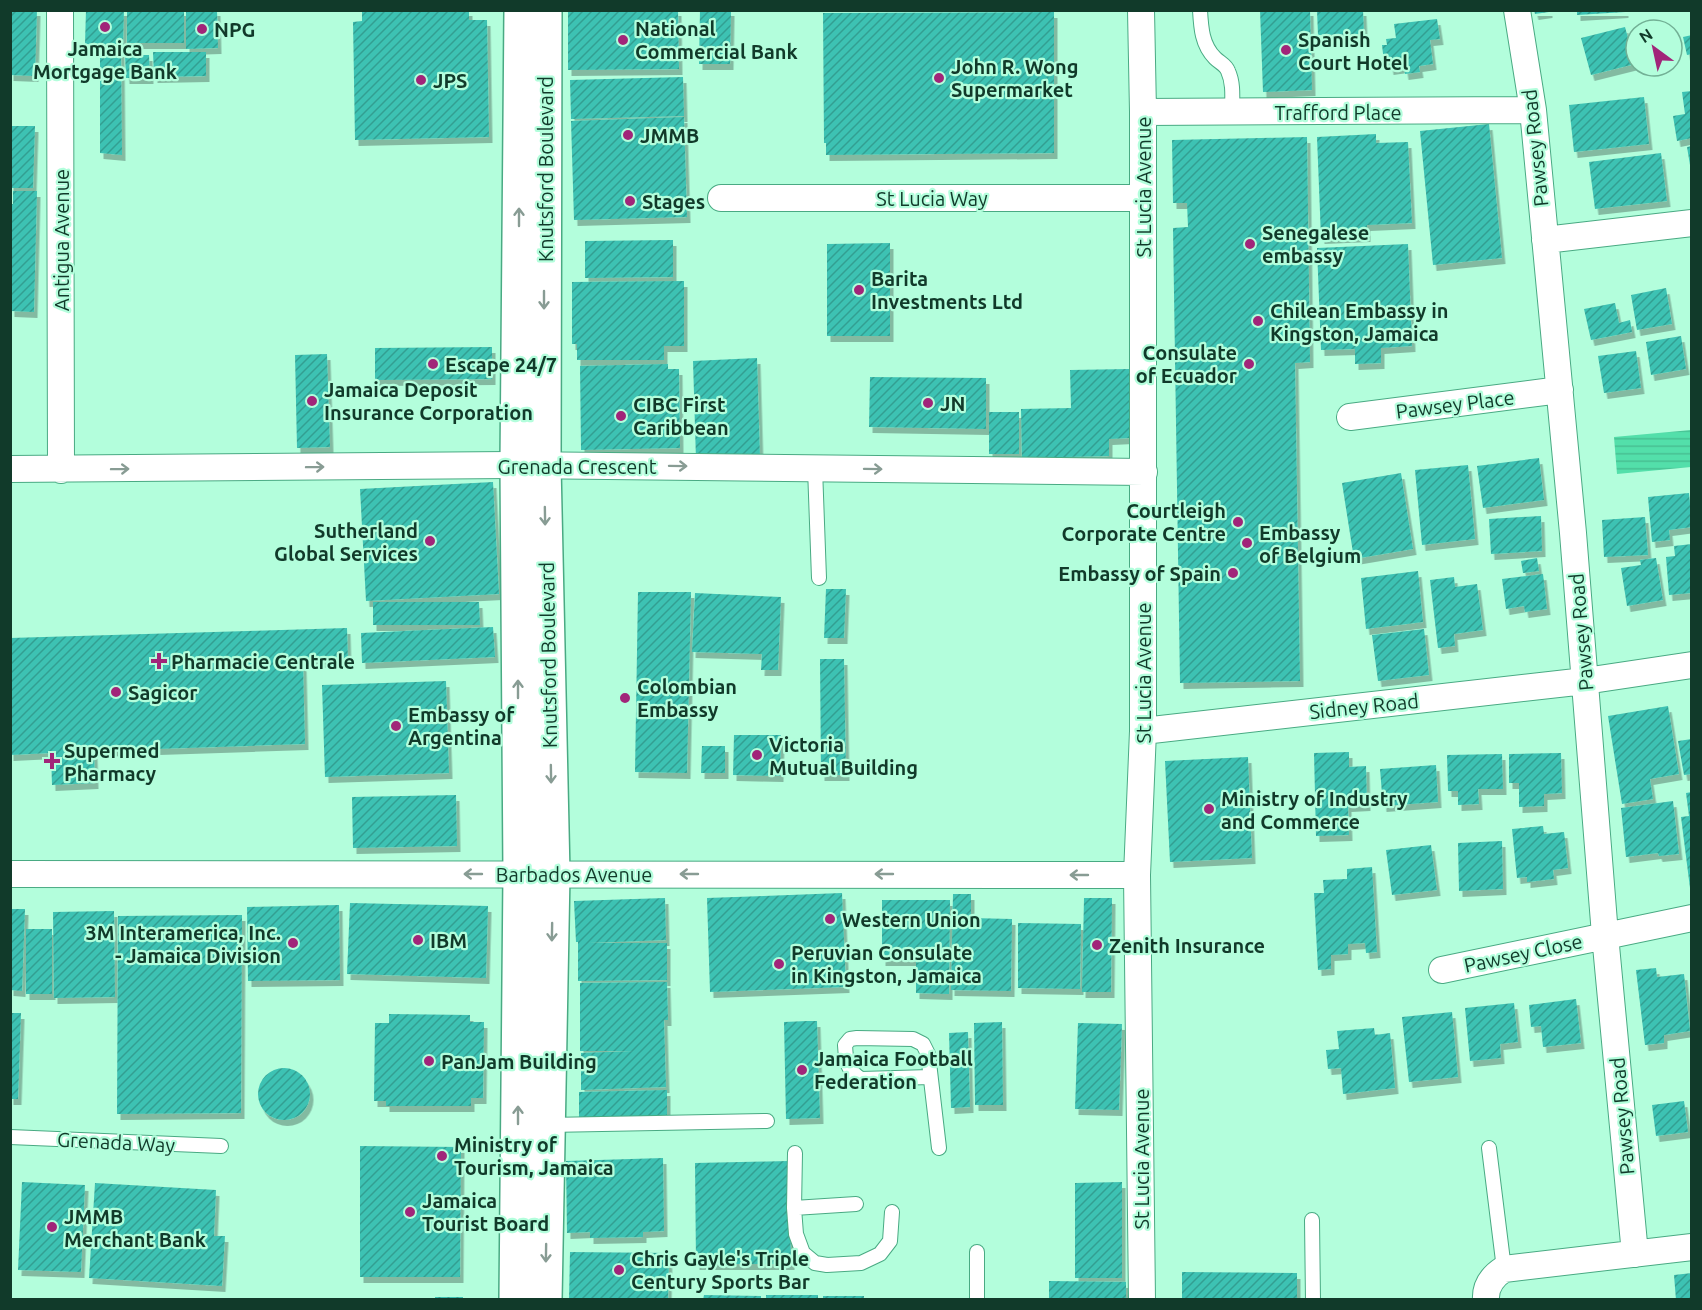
<svg xmlns="http://www.w3.org/2000/svg" width="1702" height="1310" font-family="Ubuntu,sans-serif">
<style>
.water{fill:url(#water-rules)}
.building{fill:url(#building-hatch);filter:url(#shadow)}
.lines{fill:none;stroke-linecap:round;stroke-linejoin:round}
.lane-casing{stroke:#49aa83;stroke-width:16}
.street-casing{stroke:#49aa83;stroke-width:28}
.secondary-casing{stroke:#49aa83;stroke-width:36}
.lane{stroke:#fff;stroke-width:14}
.street{stroke:#fff;stroke-width:26}
.secondary{stroke:#fff;stroke-width:33}
.oneway{stroke:#889c94}
.poi-dot{fill:#a12579;stroke:#b3fedc;stroke-width:2}
.labels{text-anchor:middle;dominant-baseline:central;stroke-width:4.5;stroke-linejoin:round;paint-order:stroke}
.poi-label{font-size:20px;font-weight:bold;fill:#113a2a;stroke:#b3fedc;text-anchor:start}
.street-label{font-size:20px;fill:#113a2a;stroke:#b3fedc}
</style>
<defs>
<pattern id="water-rules" width="6" height="5" patternUnits="userSpaceOnUse" patternTransform="scale(1.5)"><rect width="6" height="5" fill="#53dfaa"/><path d="M0 2.5h6" fill="none" stroke="#47c092"/></pattern>
<pattern id="building-hatch" width="6" height="6" patternUnits="userSpaceOnUse" patternTransform="scale(1.5)"><rect width="6" height="6" fill="#3dc2b3"/><path d="M-1 1l2-2M0 6l6-6M5 7l2-2" fill="none" stroke="#329f92"/></pattern>
<filter id="shadow"><feDropShadow dx="3.5" dy="6" stdDeviation="0" flood-color="#0004"/></filter>
</defs>
<rect width="100%" height="100%" fill="#b3fedc"/>
<path class="water" d="M 1691,430 L 1691,467 L 1617,474 L 1614,437 Z"/>
<path class="building" d="M 10,10 L 37,10 L 35,76 L 10,75 Z
M 86,10 L 124,10 L 123,45 L 85,44 Z
M 127,10 L 184,10 L 184,43 L 127,43 Z
M 186,10 L 217,10 L 218,48 L 186,49 Z
M 362,10 L 469,10 L 469,20 L 487,20 L 489,137 L 355,140 L 353,22 L 362,21 Z
M 568,10 L 678,10 L 679,69 L 568,70 Z
M 700,10 L 731,10 L 730,64 L 699,64 Z
M 1260,10 L 1310,10 L 1312,90 L 1263,92 Z
M 1317,10 L 1363,10 L 1364,34 L 1318,35 Z
M 1534,10 L 1549,10 L 1549,12 L 1535,14 Z
M 1577,10 L 1625,10 L 1625,12 L 1577,15 Z
M 1054,12 L 1054,153 L 826,155 L 826,143 L 824,143 L 823,13 Z
M 1437,19 L 1440,39 L 1430,40 L 1433,64 L 1419,66 L 1420,72 L 1405,74 L 1404,67 L 1390,69 L 1389,61 L 1384,62 L 1382,45 L 1387,45 L 1386,39 L 1396,38 L 1394,24 Z
M 1625,27 L 1635,64 L 1591,75 L 1581,38 Z
M 1692,35 L 1692,54 L 1687,55 L 1683,37 Z
M 100,49 L 121,51 L 122,155 L 100,153 Z
M 153,52 L 206,52 L 206,76 L 154,77 Z
M 125,55 L 149,55 L 150,78 L 126,78 Z
M 683,77 L 684,116 L 571,119 L 570,80 Z
M 1692,91 L 1692,138 L 1677,141 L 1673,116 L 1685,114 L 1682,92 Z
M 1644,97 L 1649,144 L 1574,152 L 1569,105 Z
M 684,117 L 687,217 L 574,220 L 571,121 Z
M 1489,124 L 1502,258 L 1433,265 L 1420,131 Z
M 10,126 L 35,126 L 33,188 L 10,188 Z
M 1376,134 L 1376,143 L 1408,142 L 1412,223 L 1367,225 L 1367,236 L 1321,238 L 1317,137 Z
M 1307,137 L 1310,362 L 1295,363 L 1300,681 L 1180,683 L 1173,228 L 1188,227 L 1187,203 L 1173,203 L 1172,140 Z
M 1692,146 L 1692,164 L 1690,165 L 1687,147 Z
M 1661,153 L 1667,201 L 1595,209 L 1589,162 Z
M 13,191 L 37,191 L 34,312 L 11,311 L 10,204 L 13,204 Z
M 673,240 L 673,277 L 585,278 L 585,241 Z
M 890,243 L 890,336 L 827,336 L 827,244 Z
M 1408,244 L 1412,346 L 1381,348 L 1381,363 L 1355,364 L 1355,349 L 1321,350 L 1317,248 Z
M 684,281 L 684,346 L 664,346 L 664,360 L 577,360 L 577,344 L 572,344 L 572,282 Z
M 1666,288 L 1672,324 L 1637,330 L 1631,295 Z
M 1615,303 L 1619,323 L 1630,320 L 1632,332 L 1591,340 L 1584,309 Z
M 1681,336 L 1686,369 L 1651,375 L 1646,342 Z
M 492,347 L 492,379 L 375,380 L 375,348 Z
M 1636,351 L 1641,388 L 1604,393 L 1598,356 Z
M 327,354 L 330,447 L 297,448 L 295,355 Z
M 757,358 L 760,458 L 696,460 L 693,361 Z
M 668,364 L 668,369 L 679,369 L 680,448 L 581,450 L 580,366 Z
M 1129,369 L 1130,438 L 1109,439 L 1109,456 L 1022,458 L 1021,409 L 1071,408 L 1070,370 Z
M 870,377 L 986,378 L 986,429 L 869,427 Z
M 989,412 L 1019,412 L 1019,454 L 989,454 Z
M 1539,458 L 1544,500 L 1483,508 L 1477,466 Z
M 1468,465 L 1475,539 L 1422,545 L 1415,470 Z
M 1401,473 L 1413,549 L 1354,559 L 1342,483 Z
M 493,482 L 499,594 L 366,601 L 360,489 Z
M 1689,493 L 1692,527 L 1669,530 L 1670,540 L 1652,542 L 1648,497 Z
M 1541,516 L 1542,551 L 1491,554 L 1489,519 Z
M 1645,517 L 1648,555 L 1604,557 L 1602,520 Z
M 1692,544 L 1691,593 L 1669,595 L 1666,557 L 1675,556 L 1674,546 Z
M 1537,558 L 1539,571 L 1523,573 L 1521,561 Z
M 1656,558 L 1663,600 L 1627,606 L 1621,568 L 1641,565 L 1640,560 Z
M 1418,571 L 1423,622 L 1366,629 L 1361,578 Z
M 1543,574 L 1547,609 L 1525,612 L 1524,606 L 1506,609 L 1502,579 Z
M 1454,577 L 1455,587 L 1477,584 L 1483,630 L 1454,634 L 1455,646 L 1438,648 L 1430,580 Z
M 826,589 L 846,589 L 844,638 L 824,638 Z
M 638,592 L 691,592 L 687,773 L 635,772 Z
M 695,593 L 781,597 L 778,670 L 761,670 L 762,654 L 692,652 Z
M 373,602 L 479,602 L 480,625 L 373,625 Z
M 493,627 L 495,657 L 362,663 L 361,633 Z
M 347,628 L 348,661 L 303,662 L 305,744 L 94,751 L 95,783 L 52,785 L 51,753 L 10,755 L 10,638 Z
M 1424,629 L 1429,675 L 1378,681 L 1372,635 Z
M 820,659 L 844,659 L 846,775 L 821,775 Z
M 446,681 L 449,773 L 325,777 L 322,685 Z
M 1668,706 L 1679,774 L 1650,779 L 1653,799 L 1622,804 L 1608,716 Z
M 734,735 L 781,735 L 780,776 L 733,775 Z
M 1692,739 L 1692,774 L 1684,775 L 1678,741 Z
M 702,746 L 725,746 L 725,773 L 701,773 Z
M 1349,752 L 1349,767 L 1366,766 L 1367,805 L 1348,806 L 1349,835 L 1316,836 L 1314,753 Z
M 1561,753 L 1562,793 L 1544,794 L 1544,806 L 1519,807 L 1519,783 L 1509,783 L 1509,754 Z
M 1502,754 L 1503,789 L 1478,789 L 1479,804 L 1458,805 L 1458,791 L 1448,791 L 1447,755 Z
M 1248,757 L 1252,858 L 1170,862 L 1165,761 Z
M 1436,765 L 1438,802 L 1383,806 L 1380,769 Z
M 1692,792 L 1692,888 L 1690,888 L 1681,817 L 1689,816 L 1686,793 Z
M 456,795 L 457,846 L 353,848 L 352,797 Z
M 1673,801 L 1679,854 L 1659,856 L 1658,853 L 1626,857 L 1621,808 Z
M 1543,826 L 1544,834 L 1564,832 L 1568,868 L 1553,870 L 1554,879 L 1527,882 L 1527,877 L 1517,878 L 1512,829 Z
M 1502,841 L 1503,889 L 1459,891 L 1458,843 Z
M 1431,845 L 1437,890 L 1392,895 L 1386,850 Z
M 1372,867 L 1377,952 L 1366,953 L 1365,943 L 1348,944 L 1348,954 L 1331,955 L 1331,969 L 1318,970 L 1314,893 L 1324,893 L 1323,880 L 1347,879 L 1347,869 Z
M 842,893 L 846,987 L 710,992 L 707,898 Z
M 953,894 L 971,894 L 971,918 L 1012,919 L 1011,991 L 951,990 Z
M 665,898 L 666,940 L 589,943 L 667,943 L 667,980 L 578,981 L 578,942 L 576,942 L 574,901 Z
M 1084,898 L 1112,898 L 1111,992 L 1082,992 Z
M 882,900 L 950,900 L 949,994 L 916,993 L 916,960 L 882,960 Z
M 350,903 L 488,906 L 486,978 L 347,974 Z
M 339,905 L 340,980 L 248,981 L 247,907 Z
M 10,909 L 25,909 L 22,991 L 10,990 Z
M 114,911 L 115,997 L 54,998 L 53,912 Z
M 242,915 L 241,1113 L 117,1114 L 118,916 Z
M 1018,923 L 1081,924 L 1080,989 L 1018,988 Z
M 26,929 L 52,929 L 52,994 L 26,994 Z
M 1656,968 L 1657,977 L 1684,974 L 1690,1031 L 1664,1035 L 1664,1043 L 1645,1045 L 1636,970 Z
M 667,982 L 668,1020 L 664,1020 L 666,1087 L 581,1090 L 581,1053 L 634,1051 L 580,1051 L 580,983 Z
M 1576,999 L 1581,1043 L 1543,1047 L 1541,1026 L 1531,1027 L 1529,1005 Z
M 1514,1003 L 1518,1042 L 1500,1044 L 1501,1058 L 1470,1061 L 1465,1008 Z
M 1452,1012 L 1458,1077 L 1409,1082 L 1402,1017 Z
M 10,1013 L 21,1013 L 18,1099 L 10,1099 Z
M 389,1014 L 470,1015 L 470,1022 L 484,1022 L 483,1098 L 471,1098 L 471,1106 L 386,1106 L 386,1101 L 374,1101 L 375,1023 L 389,1023 Z
M 807,1021 L 817,1021 L 820,1118 L 786,1119 L 784,1022 Z
M 1002,1022 L 1003,1105 L 975,1105 L 974,1023 Z
M 1078,1023 L 1122,1024 L 1119,1110 L 1075,1109 Z
M 1374,1028 L 1375,1035 L 1390,1033 L 1395,1088 L 1343,1094 L 1341,1068 L 1328,1069 L 1326,1050 L 1339,1049 L 1337,1031 Z
M 968,1032 L 970,1107 L 951,1108 L 949,1033 Z
M258 1094a26 26 0 1 1 52 0a26 26 0 1 1-52 0Z
M 667,1090 L 667,1119 L 579,1121 L 579,1092 Z
M 1684,1101 L 1688,1132 L 1656,1136 L 1652,1105 Z
M 360,1146 L 461,1147 L 460,1277 L 360,1277 Z
M 663,1158 L 664,1231 L 643,1232 L 643,1237 L 590,1238 L 590,1232 L 567,1233 L 566,1161 Z
M 789,1161 L 791,1264 L 696,1264 L 695,1163 Z
M 22,1182 L 85,1185 L 81,1272 L 18,1270 Z
M 1122,1182 L 1122,1278 L 1075,1278 L 1075,1183 Z
M 95,1183 L 216,1190 L 214,1236 L 225,1236 L 222,1286 L 89,1278 Z
M 570,1252 L 669,1253 L 668,1300 L 569,1300 Z
M 1182,1272 L 1297,1273 L 1297,1300 L 1182,1300 Z
M 1692,1273 L 1692,1300 L 1676,1300 L 1674,1275 Z
M 1049,1281 L 1126,1282 L 1126,1300 L 1049,1300 Z
M 704,1295 L 761,1296 L 761,1300 L 703,1300 Z
M 766,1295 L 818,1295 L 818,1300 L 766,1300 Z
M 823,1296 L 864,1296 L 864,1300 L 823,1300 Z
M 435,1297 L 463,1297 L 463,1300 L 435,1300 Z"/>
<g class="lines">
<defs>
<path id="lane" d="M 1200,10 C 1201,28 1202,45 1215,58 C 1220,63 1226,65 1228,71 C 1234,84 1232,99 1232,113
M 815,468 L 819,578
M 930,1077 L 861,1079 C 846,1069 846,1061 845,1045 L 850,1039 L 857,1038 L 913,1039 L 923,1044 L 928,1054 L 939,1148
M 548,1125 L 767,1121
M 10,1137 L 221,1146
M 1489,1148 L 1504,1269
M 795,1153 L 794,1208 L 796,1234 L 803,1253 L 815,1263 L 827,1265 L 861,1263 L 880,1254 L 890,1241 L 892,1212
M 794,1208 L 856,1204
M 1312,1220 L 1313,1300
M 977,1300 L 977,1252"/>
<path id="street" d="M 60,10 L 61,470
M 1141,10 L 1143,112 L 1143,731 L 1137,875 L 1142,1300
M 1517,10 L 1533,110 L 1573,533 L 1605,935 L 1635,1254
M 1143,112 L 1533,110
M 721,198 L 1143,198
M 1545,240 L 1692,223
M 1350,417 L 1560,390
M 10,469 L 517,465 L 1144,472
M 1143,731 L 1585,681 L 1692,665
M 10,874 L 1137,875
M 1442,970 L 1692,918
M 1486,1300 C 1485,1286 1493,1276 1504,1269 L 1692,1247"/>
<path id="secondary" d="M 516,1300 L 520,874 L 517,465 L 521,10
M 545,1300 L 553,874 L 544,465 L 545,10"/>
</defs>
<use href="#lane" class="lane-casing"/>
<use href="#street" class="street-casing"/>
<use href="#secondary" class="secondary-casing"/>
<use href="#lane" class="lane"/>
<use href="#street" class="street"/>
<use href="#secondary" class="secondary"/>
</g>
<defs><path id="oneway-shaft" d="M-6 0H5M1.5-3L5.5 0L1.5 3" fill="none" stroke-width="1.6" stroke-linecap="round" stroke-linejoin="round" transform="scale(1.5)"/></defs>
<g class="oneway">
<use href="#oneway-shaft" transform="translate(519 217) rotate(-90)"/>
<use href="#oneway-shaft" transform="translate(544 300) rotate(90)"/>
<use href="#oneway-shaft" transform="translate(678 466) rotate(1)"/>
<use href="#oneway-shaft" transform="translate(315 467) rotate(-1)"/>
<use href="#oneway-shaft" transform="translate(120 469) rotate(-1)"/>
<use href="#oneway-shaft" transform="translate(873 469) rotate(1)"/>
<use href="#oneway-shaft" transform="translate(545 516) rotate(89)"/>
<use href="#oneway-shaft" transform="translate(518 689) rotate(-90)"/>
<use href="#oneway-shaft" transform="translate(551 774) rotate(89)"/>
<use href="#oneway-shaft" transform="translate(473 874) rotate(180)"/>
<use href="#oneway-shaft" transform="translate(689 874) rotate(-180)"/>
<use href="#oneway-shaft" transform="translate(884 874) rotate(-180)"/>
<use href="#oneway-shaft" transform="translate(1079 875) rotate(-180)"/>
<use href="#oneway-shaft" transform="translate(552 932) rotate(91)"/>
<use href="#oneway-shaft" transform="translate(518 1115) rotate(-90)"/>
<use href="#oneway-shaft" transform="translate(546 1253) rotate(91)"/>
</g>
<g class="poi-dot">
<circle cx="105" cy="27" r="6"/>
<circle cx="202" cy="29" r="6"/>
<circle cx="623" cy="40" r="6"/>
<circle cx="1286" cy="50" r="6"/>
<circle cx="939" cy="78" r="6"/>
<circle cx="421" cy="80" r="6"/>
<circle cx="628" cy="135" r="6"/>
<circle cx="630" cy="201" r="6"/>
<circle cx="1250" cy="244" r="6"/>
<circle cx="859" cy="290" r="6"/>
<circle cx="1258" cy="321" r="6"/>
<circle cx="433" cy="364" r="6"/>
<circle cx="1249" cy="364" r="6"/>
<circle cx="312" cy="401" r="6"/>
<circle cx="928" cy="403" r="6"/>
<circle cx="621" cy="416" r="6"/>
<circle cx="1238" cy="522" r="6"/>
<circle cx="430" cy="541" r="6"/>
<circle cx="1247" cy="543" r="6"/>
<circle cx="1233" cy="573" r="6"/>
<path d="M156 652h6v6h6v6h-6v6h-6v-6h-6v-6h6z"/>
<circle cx="116" cy="692" r="6"/>
<circle cx="625" cy="698" r="6"/>
<circle cx="396" cy="726" r="6"/>
<circle cx="757" cy="755" r="6"/>
<path d="M49 752h6v6h6v6h-6v6h-6v-6h-6v-6h6z"/>
<circle cx="1209" cy="809" r="6"/>
<circle cx="830" cy="919" r="6"/>
<circle cx="418" cy="940" r="6"/>
<circle cx="293" cy="943" r="6"/>
<circle cx="1097" cy="945" r="6"/>
<circle cx="779" cy="964" r="6"/>
<circle cx="429" cy="1061" r="6"/>
<circle cx="802" cy="1070" r="6"/>
<circle cx="442" cy="1156" r="6"/>
<circle cx="410" cy="1212" r="6"/>
<circle cx="52" cy="1227" r="6"/>
<circle cx="619" cy="1270" r="6"/>
</g>
<g class="labels">
<g class="poi-label">
<text x="635" y="28">National<tspan x="635" dy="23">Commercial Bank</tspan></text>
<text x="214" y="29">NPG</text>
<text x="1298" y="39">Spanish<tspan x="1298" dy="23">Court Hotel</tspan></text>
<text x="105" y="48" text-anchor="middle">Jamaica<tspan x="105" dy="23">Mortgage Bank</tspan></text>
<text x="951" y="66">John R. Wong<tspan x="951" dy="23">Supermarket</tspan></text>
<text x="433" y="80">JPS</text>
<text x="640" y="135">JMMB</text>
<text x="642" y="201">Stages</text>
<text x="1262" y="232">Senegalese<tspan x="1262" dy="23">embassy</tspan></text>
<text x="871" y="278">Barita<tspan x="871" dy="23">Investments Ltd</tspan></text>
<text x="1270" y="310">Chilean Embassy in<tspan x="1270" dy="23">Kingston, Jamaica</tspan></text>
<text x="1237" y="352" text-anchor="end">Consulate<tspan x="1237" dy="23">of Ecuador</tspan></text>
<text x="445" y="364">Escape 24/7</text>
<text x="324" y="389">Jamaica Deposit<tspan x="324" dy="23">Insurance Corporation</tspan></text>
<text x="940" y="403">JN</text>
<text x="633" y="404">CIBC First<tspan x="633" dy="23">Caribbean</tspan></text>
<text x="1226" y="510" text-anchor="end">Courtleigh<tspan x="1226" dy="23">Corporate Centre</tspan></text>
<text x="418" y="530" text-anchor="end">Sutherland<tspan x="418" dy="23">Global Services</tspan></text>
<text x="1259" y="532">Embassy<tspan x="1259" dy="23">of Belgium</tspan></text>
<text x="1221" y="573" text-anchor="end">Embassy of Spain</text>
<text x="171" y="661">Pharmacie Centrale</text>
<text x="637" y="686">Colombian<tspan x="637" dy="23">Embassy</tspan></text>
<text x="128" y="692">Sagicor</text>
<text x="408" y="714">Embassy of<tspan x="408" dy="23">Argentina</tspan></text>
<text x="769" y="744">Victoria<tspan x="769" dy="23">Mutual Building</tspan></text>
<text x="64" y="750">Supermed<tspan x="64" dy="23">Pharmacy</tspan></text>
<text x="1221" y="798">Ministry of Industry<tspan x="1221" dy="23">and Commerce</tspan></text>
<text x="842" y="919">Western Union</text>
<text x="281" y="932" text-anchor="end">3M Interamerica, Inc.<tspan x="281" dy="23">- Jamaica Division</tspan></text>
<text x="430" y="940">IBM</text>
<text x="1109" y="945">Zenith Insurance</text>
<text x="791" y="952">Peruvian Consulate<tspan x="791" dy="23">in Kingston, Jamaica</tspan></text>
<text x="814" y="1058">Jamaica Football<tspan x="814" dy="23">Federation</tspan></text>
<text x="441" y="1061">PanJam Building</text>
<text x="454" y="1144">Ministry of<tspan x="454" dy="23">Tourism, Jamaica</tspan></text>
<text x="422" y="1200">Jamaica<tspan x="422" dy="23">Tourist Board</tspan></text>
<text x="64" y="1216">JMMB<tspan x="64" dy="23">Merchant Bank</tspan></text>
<text x="631" y="1258">Chris Gayle's Triple<tspan x="631" dy="23">Century Sports Bar</tspan></text>
</g>
<g class="street-label">
<text x="1338" y="112">Trafford Place</text>
<text transform="translate(1535 148) rotate(-96)">Pawsey Road</text>
<text transform="translate(545 169) rotate(-90)">Knutsford Boulevard</text>
<text transform="translate(1143 187) rotate(-90)">St Lucia Avenue</text>
<text x="932" y="198">St Lucia Way</text>
<text transform="translate(61 240) rotate(-90)">Antigua Avenue</text>
<text transform="translate(1455 404) rotate(-7)">Pawsey Place</text>
<text x="577" y="466">Grenada Crescent</text>
<text transform="translate(1581 632) rotate(-95)">Pawsey Road</text>
<text transform="translate(548 655) rotate(-91)">Knutsford Boulevard</text>
<text transform="translate(1143 673) rotate(-90)">St Lucia Avenue</text>
<text transform="translate(1364 706) rotate(-6)">Sidney Road</text>
<text x="574" y="874">Barbados Avenue</text>
<text transform="translate(1523 953) rotate(-12)">Pawsey Close</text>
<text transform="translate(1622 1116) rotate(-95)">Pawsey Road</text>
<text transform="translate(116 1142) rotate(3)">Grenada Way</text>
<text transform="translate(1141 1159) rotate(-90)">St Lucia Avenue</text>
</g>
</g>
<rect width="1702" height="1310" fill="none" stroke="#113a2a" stroke-width="24"/>
<g transform="translate(1654 48) rotate(327)"><circle r="28" fill="#b3fedc" stroke="#72b095" stroke-width="1.5"/>
<path d="M0-4.5L10 22L0 15L-10 22Z" fill="#a12579"/>
<text y="-9" font-size="16" font-weight="bold" text-anchor="middle" fill="#113a2a">N</text>
</g>
</svg>
